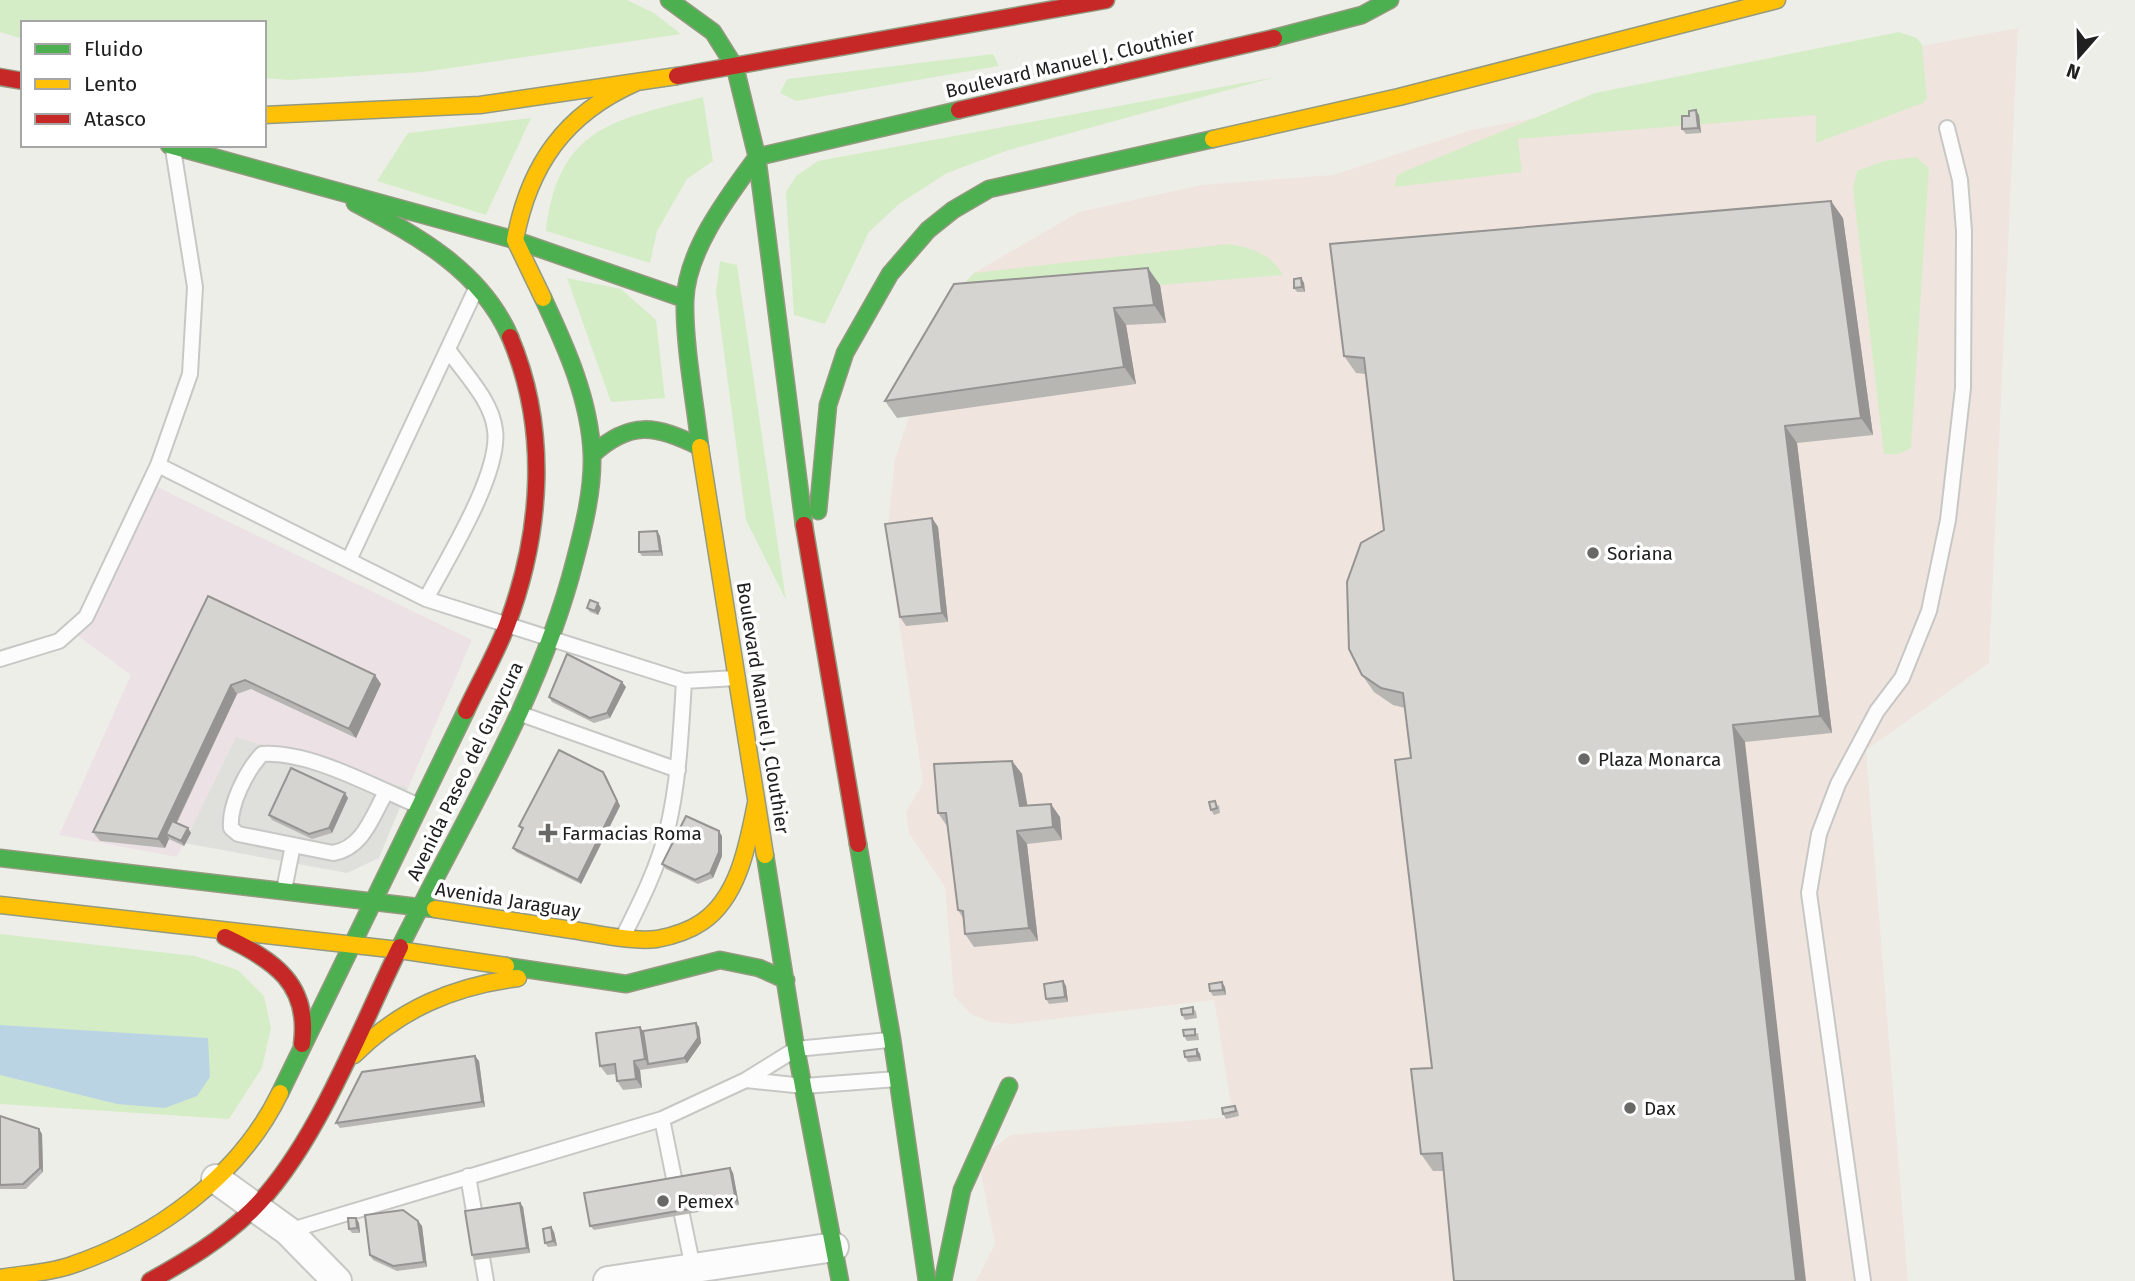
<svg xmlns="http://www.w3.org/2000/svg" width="2135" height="1281" font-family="'Fira Sans',sans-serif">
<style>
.commercial{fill:#f0e4de}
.industrial{fill:#ece2e6}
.grass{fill:#d5edc6}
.parking{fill:#dfdfdc}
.water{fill:#bbd4e3}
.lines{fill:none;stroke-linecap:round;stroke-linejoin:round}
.lane-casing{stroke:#c7c7c5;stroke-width:18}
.street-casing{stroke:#c7c7c5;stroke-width:32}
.fast-casing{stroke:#939a7f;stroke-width:19}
.slow-casing{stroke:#939a7f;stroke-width:19}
.jam-casing{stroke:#939a7f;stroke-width:19}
.lane{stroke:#fcfcfc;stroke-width:14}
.street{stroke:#fcfcfc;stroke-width:28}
.fast{stroke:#4caf50;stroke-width:16}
.slow{stroke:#ffc107;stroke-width:16}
.jam{stroke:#c62828;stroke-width:16}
.wall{fill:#b7b6b3}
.shaded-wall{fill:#959492}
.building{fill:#d5d4d0;stroke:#959492;stroke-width:2}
.poi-dot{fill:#686866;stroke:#fff;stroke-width:2.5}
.labels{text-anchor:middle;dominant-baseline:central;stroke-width:7;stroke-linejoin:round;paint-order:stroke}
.street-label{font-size:19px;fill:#202020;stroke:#fff}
.poi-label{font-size:19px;fill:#202020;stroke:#fff;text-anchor:start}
</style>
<rect width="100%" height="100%" fill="#eeeee9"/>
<path class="commercial" d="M 2018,28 L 1989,663 L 1866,750 L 1908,1281 L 976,1281 L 995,1244 L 981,1174 L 990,1151 L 1011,1135 L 1233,1117 L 1214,1000 L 1011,1024 L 990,1022 L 971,1014 L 954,996 L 945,887 L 909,833 L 906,812 L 923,783 L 890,563 L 888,522 L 895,459 L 947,302 L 974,273 L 1079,212 L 1201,185 L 1333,175 L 1471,130 Z"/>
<path class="industrial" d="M 147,482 L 472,640 L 408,788 L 236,737 L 177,857 L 59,835 L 131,675 L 70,630 Z"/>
<path class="grass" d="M 0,0 L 627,0 L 654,13 L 681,34 L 423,72 L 289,80 L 264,78 L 264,23 L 23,23 L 23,39 L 0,32 Z
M 1899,32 L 1917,38 L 1922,45 L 1927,98 L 1923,103 L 1816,143 L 1816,115 L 1518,139 L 1522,172 L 1394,187 L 1397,176 L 1403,172 L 1595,93 Z
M 993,54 L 999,66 L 796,101 L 780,93 L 787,79 Z
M 1276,77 L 1009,150 L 947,173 L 899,204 L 869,232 L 825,324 L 794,315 L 786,192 L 796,176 L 818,161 Z
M 703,97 L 713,161 L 687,179 L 657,231 L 650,263 L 546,231 C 558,126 615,120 703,97 Z
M 531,118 L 486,215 L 377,181 L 408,133 Z
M 1916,157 L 1929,168 L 1911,448 L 1899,454 L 1884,454 L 1853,189 L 1857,171 L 1884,161 Z
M 1229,244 C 1253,248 1271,254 1283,275 L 947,302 L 974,273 Z
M 720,261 L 737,265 L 786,600 L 746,520 L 716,292 Z
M 567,278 L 621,289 L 656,320 L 665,398 L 611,402 Z
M 0,934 L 195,956 L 238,970 L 264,996 L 271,1028 L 262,1068 L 229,1119 L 0,1104 Z"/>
<path class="parking" d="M 236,737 L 408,788 L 379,858 L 347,873 L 184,843 Z"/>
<path class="water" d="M 0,1025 L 208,1038 L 210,1077 L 197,1096 L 165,1108 L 117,1104 L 0,1075 Z"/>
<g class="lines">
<defs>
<path id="lane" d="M 173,149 L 195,287 L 190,374 L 158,465 L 426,599 L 684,681 L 736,678
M 349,560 L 475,291
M 426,599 C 447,559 501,473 495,430 C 492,401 465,374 449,351
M 0,659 L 59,641 L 86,617 L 158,465
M 521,714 L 678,770
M 386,792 C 372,817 363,848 333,853 L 238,834 L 231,828 C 229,805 246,771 262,754 C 310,751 372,786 417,805
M 284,890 L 293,845
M 624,935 C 641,901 658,867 667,831 C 679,782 681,730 684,681
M 746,1080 L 804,1086 L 897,1079
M 662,1119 L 675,1183
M 468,1176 L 486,1281
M 682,1215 L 693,1268
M 288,1231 L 662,1119 L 746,1080 L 796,1049 L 889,1040
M 1863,1281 L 1809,893 L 1819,834 L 1838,784 L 1877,711 L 1902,678 L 1929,611 L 1948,520 L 1963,388 L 1964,231 L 1960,180 L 1947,128"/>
<path id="street" d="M 216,1179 L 288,1231 L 337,1281
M 608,1281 L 834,1247"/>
<path id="fast" d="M 669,0 L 713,32 L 735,67 L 757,157 L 804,525
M 1274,38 L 1362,15 L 1390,0
M 169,145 L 515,240 L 685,299
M 355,203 C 416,235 481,270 510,337
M 700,447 C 695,402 684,344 685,301 C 686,251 729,195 757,157 L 959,110
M 592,455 C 630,420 656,425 700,447
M 818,511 L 828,405 L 845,353 L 890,274 L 928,230 L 953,210 L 989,189 L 1213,139
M 858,844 L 892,1039 L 927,1281
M 765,855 L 796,1049 L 840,1281
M 0,858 L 435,909
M 400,947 C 463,820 540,698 575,560 C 584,526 593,490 592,455 C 590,400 566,347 543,298
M 506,966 L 626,984 L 720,960 L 759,968 L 786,980
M 280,1093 L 466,711
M 943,1281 L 962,1190 L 1009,1086"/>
<path id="slow" d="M 264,115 L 480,105 L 677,76
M 1213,139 L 1399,97 L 1777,0
M 543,298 L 515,240 C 529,165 565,114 635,83
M 700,447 L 765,855
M 0,905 L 399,950 L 506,966
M 435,909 C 481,916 526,923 572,930 C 600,934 630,942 657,939 C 673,936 689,931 702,922 C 739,897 748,843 756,803
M 354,1055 C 400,1009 454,986 518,978
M 0,1278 C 22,1274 48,1273 69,1266 C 156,1237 239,1177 280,1093"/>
<path id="jam" d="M 677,76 L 1106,0
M 0,77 L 23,81
M 959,110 L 1274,38
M 804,525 L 858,844
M 466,711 C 479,683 496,654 507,625 C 542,532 549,429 510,337
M 225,937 C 274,960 310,984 302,1044
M 150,1281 C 186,1261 221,1240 251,1211 C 315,1149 360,1028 400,947"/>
</defs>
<use href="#lane" class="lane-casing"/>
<use href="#street" class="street-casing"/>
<use href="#fast" class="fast-casing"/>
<use href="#slow" class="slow-casing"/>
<use href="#jam" class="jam-casing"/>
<use href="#lane" class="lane"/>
<use href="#street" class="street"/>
<use href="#fast" class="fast"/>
<use href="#slow" class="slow"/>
<use href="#jam" class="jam"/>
</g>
<path class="wall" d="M 1699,115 L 1701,133 L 1686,134 L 1682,129 Z
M 1843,218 L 1873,435 L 1797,443 L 1832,733 L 1745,742 L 1443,1171 L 1433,1171 L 1421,1154 L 1432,1068 L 1411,758 L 1405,708 L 1393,705 L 1374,692 L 1362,675 L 1384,530 L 1366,374 L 1356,373 L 1344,356 Z
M 1301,278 L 1304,283 L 1305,292 L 1297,292 L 1294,288 Z
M 1160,285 L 1166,323 L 1126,325 L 1136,384 L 897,418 L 885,401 Z
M 932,518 L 938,527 L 948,622 L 906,626 L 900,617 Z
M 657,531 L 660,536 L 663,556 L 642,556 L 639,552 Z
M 208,596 L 381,684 L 356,738 L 251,689 L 237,694 L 177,823 L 191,833 L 184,846 L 169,839 L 165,848 L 100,841 L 93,832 Z
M 587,608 L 601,608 L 598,615 L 590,612 Z
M 626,687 L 610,718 L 594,723 L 552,702 L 549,697 Z
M 1012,761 L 1022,774 L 1027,806 L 1060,817 L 1062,840 L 1027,844 L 1038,941 L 974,947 L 965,934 L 963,918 L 958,910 L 947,826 L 938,813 Z
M 606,776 L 620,806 L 581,884 L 516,852 L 513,848 L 522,830 L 519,826 Z
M 348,798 L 332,833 L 312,839 L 272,820 L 269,815 Z
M 1219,805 L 1220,813 L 1214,815 L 1211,810 Z
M 722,836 L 722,856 L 713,878 L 698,884 L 666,869 L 662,864 Z
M 1063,981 L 1066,986 L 1068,1002 L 1049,1004 L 1046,999 Z
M 1225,987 L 1226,995 L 1213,996 L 1210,991 Z
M 1193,1007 L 1196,1012 L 1197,1018 L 1185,1020 L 1182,1015 Z
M 696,1023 L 699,1027 L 701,1043 L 687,1063 L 640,1070 L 642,1088 L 623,1090 L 617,1081 L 616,1074 L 607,1075 L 600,1066 L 640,1027 L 643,1031 Z
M 1198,1033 L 1199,1040 L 1187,1041 L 1184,1036 Z
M 1200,1054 L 1201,1061 L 1188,1062 L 1185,1057 Z
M 475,1056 L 479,1061 L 485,1107 L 340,1128 L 336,1123 Z
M 1235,1106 L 1238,1111 L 1239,1116 L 1226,1119 L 1223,1114 Z
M 0,1116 L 42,1134 L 43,1172 L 26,1189 L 0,1189 Z
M 730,1168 L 733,1173 L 739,1205 L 594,1230 L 590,1226 Z
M 520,1203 L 523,1207 L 530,1253 L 475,1260 L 472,1255 Z
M 356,1218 L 359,1223 L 360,1233 L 352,1233 L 349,1229 Z
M 418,1221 L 422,1226 L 427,1267 L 397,1271 L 373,1260 L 370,1255 Z
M 551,1227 L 554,1232 L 557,1246 L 548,1247 L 545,1243 Z"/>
<path class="shaded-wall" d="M 1696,110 L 1699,115 L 1701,133 L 1698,128 Z
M 1831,201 L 1843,218 L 1873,435 L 1861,418 Z
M 1148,268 L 1160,285 L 1166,323 L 1154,305 Z
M 1301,278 L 1304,283 L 1305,292 L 1302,287 Z
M 1114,308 L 1126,325 L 1136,384 L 1124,367 Z
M 1785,426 L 1797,443 L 1832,733 L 1820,716 Z
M 932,518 L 938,527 L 948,622 L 942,613 Z
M 657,531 L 660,536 L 663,556 L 660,551 Z
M 598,603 L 601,608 L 598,615 L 595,611 Z
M 375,675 L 381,684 L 356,738 L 349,729 Z
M 622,682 L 626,687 L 610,718 L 607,713 Z
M 231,685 L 237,694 L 170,836 L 166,834 L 169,839 L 165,848 L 158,839 Z
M 1733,725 L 1745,742 L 1806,1281 L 1796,1281 Z
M 1012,761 L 1022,774 L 1030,820 L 1020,806 Z
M 603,772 L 606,776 L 620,806 L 581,884 L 578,880 Z
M 345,793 L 348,798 L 332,833 L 329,828 Z
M 1051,804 L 1060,817 L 1062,840 L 1053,827 Z
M 188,828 L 191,833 L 184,846 L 181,841 Z
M 719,831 L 722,836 L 722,856 L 713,878 L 710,873 Z
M 1017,831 L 1027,844 L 1038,941 L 1029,928 Z
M 1063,981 L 1066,986 L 1068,1002 L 1065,997 Z
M 1222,982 L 1225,987 L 1226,995 L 1223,990 Z
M 696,1023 L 699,1027 L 701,1043 L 687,1063 L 684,1058 Z
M 640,1027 L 646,1036 L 648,1064 L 645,1059 Z
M 1197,1049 L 1200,1054 L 1201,1061 L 1197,1056 Z
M 475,1056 L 479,1061 L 485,1107 L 482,1102 Z
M 634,1061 L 640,1070 L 642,1088 L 636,1079 Z
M 39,1129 L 42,1134 L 43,1172 L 40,1168 Z
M 730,1168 L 733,1173 L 739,1205 L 736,1201 Z
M 520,1203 L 523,1207 L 530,1253 L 527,1248 Z
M 356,1218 L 359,1223 L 360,1233 L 357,1228 Z
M 418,1221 L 422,1226 L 427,1267 L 424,1262 Z
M 551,1227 L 554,1232 L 557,1246 L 553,1241 Z"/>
<path class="building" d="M 1696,110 L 1698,128 L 1682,129 L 1682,116 L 1689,116 L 1689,111 Z
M 1831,201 L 1861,418 L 1785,426 L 1820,716 L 1733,725 L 1796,1281 L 1454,1281 L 1442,1153 L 1421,1154 L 1411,1069 L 1432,1068 L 1395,760 L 1411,758 L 1403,693 L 1381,688 L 1362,675 L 1349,649 L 1347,582 L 1361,543 L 1384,530 L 1364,358 L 1344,356 L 1330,244 Z
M 1148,268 L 1154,305 L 1114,308 L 1124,367 L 885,401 L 954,284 Z
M 1301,278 L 1302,287 L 1294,288 L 1294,279 Z
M 932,518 L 942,613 L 900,617 L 885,524 Z
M 657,531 L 660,551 L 639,552 L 639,532 Z
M 208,596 L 375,675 L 349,729 L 245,680 L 231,685 L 158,839 L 93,832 Z
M 590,600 L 598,603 L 595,611 L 587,608 Z
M 567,654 L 622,682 L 607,713 L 590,718 L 549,697 Z
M 559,750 L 603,772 L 617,801 L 578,880 L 513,848 L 523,828 L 519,826 Z
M 1012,761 L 1020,806 L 1051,804 L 1053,827 L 1017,831 L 1029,928 L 965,934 L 963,911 L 958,910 L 946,813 L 938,813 L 934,764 Z
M 291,768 L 345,793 L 329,828 L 309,834 L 269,815 Z
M 1215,801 L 1217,808 L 1211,810 L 1209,802 Z
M 686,816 L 719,831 L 719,852 L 710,873 L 695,880 L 662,864 Z
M 172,821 L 188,828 L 181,841 L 166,834 Z
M 1063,981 L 1065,997 L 1046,999 L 1044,984 Z
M 1222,982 L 1223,990 L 1210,991 L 1209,984 Z
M 1193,1007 L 1193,1014 L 1182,1015 L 1181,1009 Z
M 696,1023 L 698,1038 L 684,1058 L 648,1064 L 643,1031 Z
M 640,1027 L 645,1059 L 634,1061 L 636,1079 L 617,1081 L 615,1064 L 600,1066 L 596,1033 Z
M 1195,1029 L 1195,1035 L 1184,1036 L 1183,1030 Z
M 1197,1049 L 1197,1056 L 1185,1057 L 1184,1051 Z
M 475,1056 L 482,1102 L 336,1123 L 362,1072 Z
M 1235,1106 L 1236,1111 L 1223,1114 L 1222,1108 Z
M 0,1116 L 39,1129 L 40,1168 L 23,1184 L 0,1185 Z
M 730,1168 L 736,1201 L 590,1226 L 584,1193 Z
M 520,1203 L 527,1248 L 472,1255 L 465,1211 Z
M 403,1210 L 418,1221 L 424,1262 L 393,1266 L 370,1255 L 365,1215 Z
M 348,1218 L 356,1218 L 357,1228 L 349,1229 Z
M 551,1227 L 553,1241 L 545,1243 L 543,1229 Z"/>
<g class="poi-dot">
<circle cx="1593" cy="553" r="7"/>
<circle cx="1584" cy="759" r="7"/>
<path d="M544.5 822.5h7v7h7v7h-7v7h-7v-7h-7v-7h7z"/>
<circle cx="1630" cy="1108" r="7"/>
<circle cx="663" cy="1201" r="7"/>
</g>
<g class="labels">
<g class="street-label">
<text transform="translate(1070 63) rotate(-13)">Boulevard Manuel J. Clouthier</text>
<text transform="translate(763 708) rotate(81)">Boulevard Manuel J. Clouthier</text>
<text transform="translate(465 771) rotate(-64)">Avenida Paseo del Guaycura</text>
<text transform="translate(508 900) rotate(9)">Avenida Jaraguay</text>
</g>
<g class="poi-label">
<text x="1607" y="553">Soriana</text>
<text x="1598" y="759">Plaza Monarca</text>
<text x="562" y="833">Farmacias Roma</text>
<text x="1644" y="1108">Dax</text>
<text x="677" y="1201">Pemex</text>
</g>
</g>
<rect x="21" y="21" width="245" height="126" fill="#ffffff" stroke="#a6a6a6" stroke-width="2"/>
<rect x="35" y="44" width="35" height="10" fill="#4caf50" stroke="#a6a6a6" stroke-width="2"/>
<text x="84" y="56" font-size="21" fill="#202020">Fluido</text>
<rect x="35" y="79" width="35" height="10" fill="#ffc107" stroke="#a6a6a6" stroke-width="2"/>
<text x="84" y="91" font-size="21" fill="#202020">Lento</text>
<rect x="35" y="114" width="35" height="10" fill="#c62828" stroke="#a6a6a6" stroke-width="2"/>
<text x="84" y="126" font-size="21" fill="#202020">Atasco</text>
<g transform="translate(2079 56) rotate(200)" stroke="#ffffff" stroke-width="5" paint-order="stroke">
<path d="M0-5L12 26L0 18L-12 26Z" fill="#202020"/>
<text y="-10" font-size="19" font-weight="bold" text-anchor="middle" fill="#202020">N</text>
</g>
</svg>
